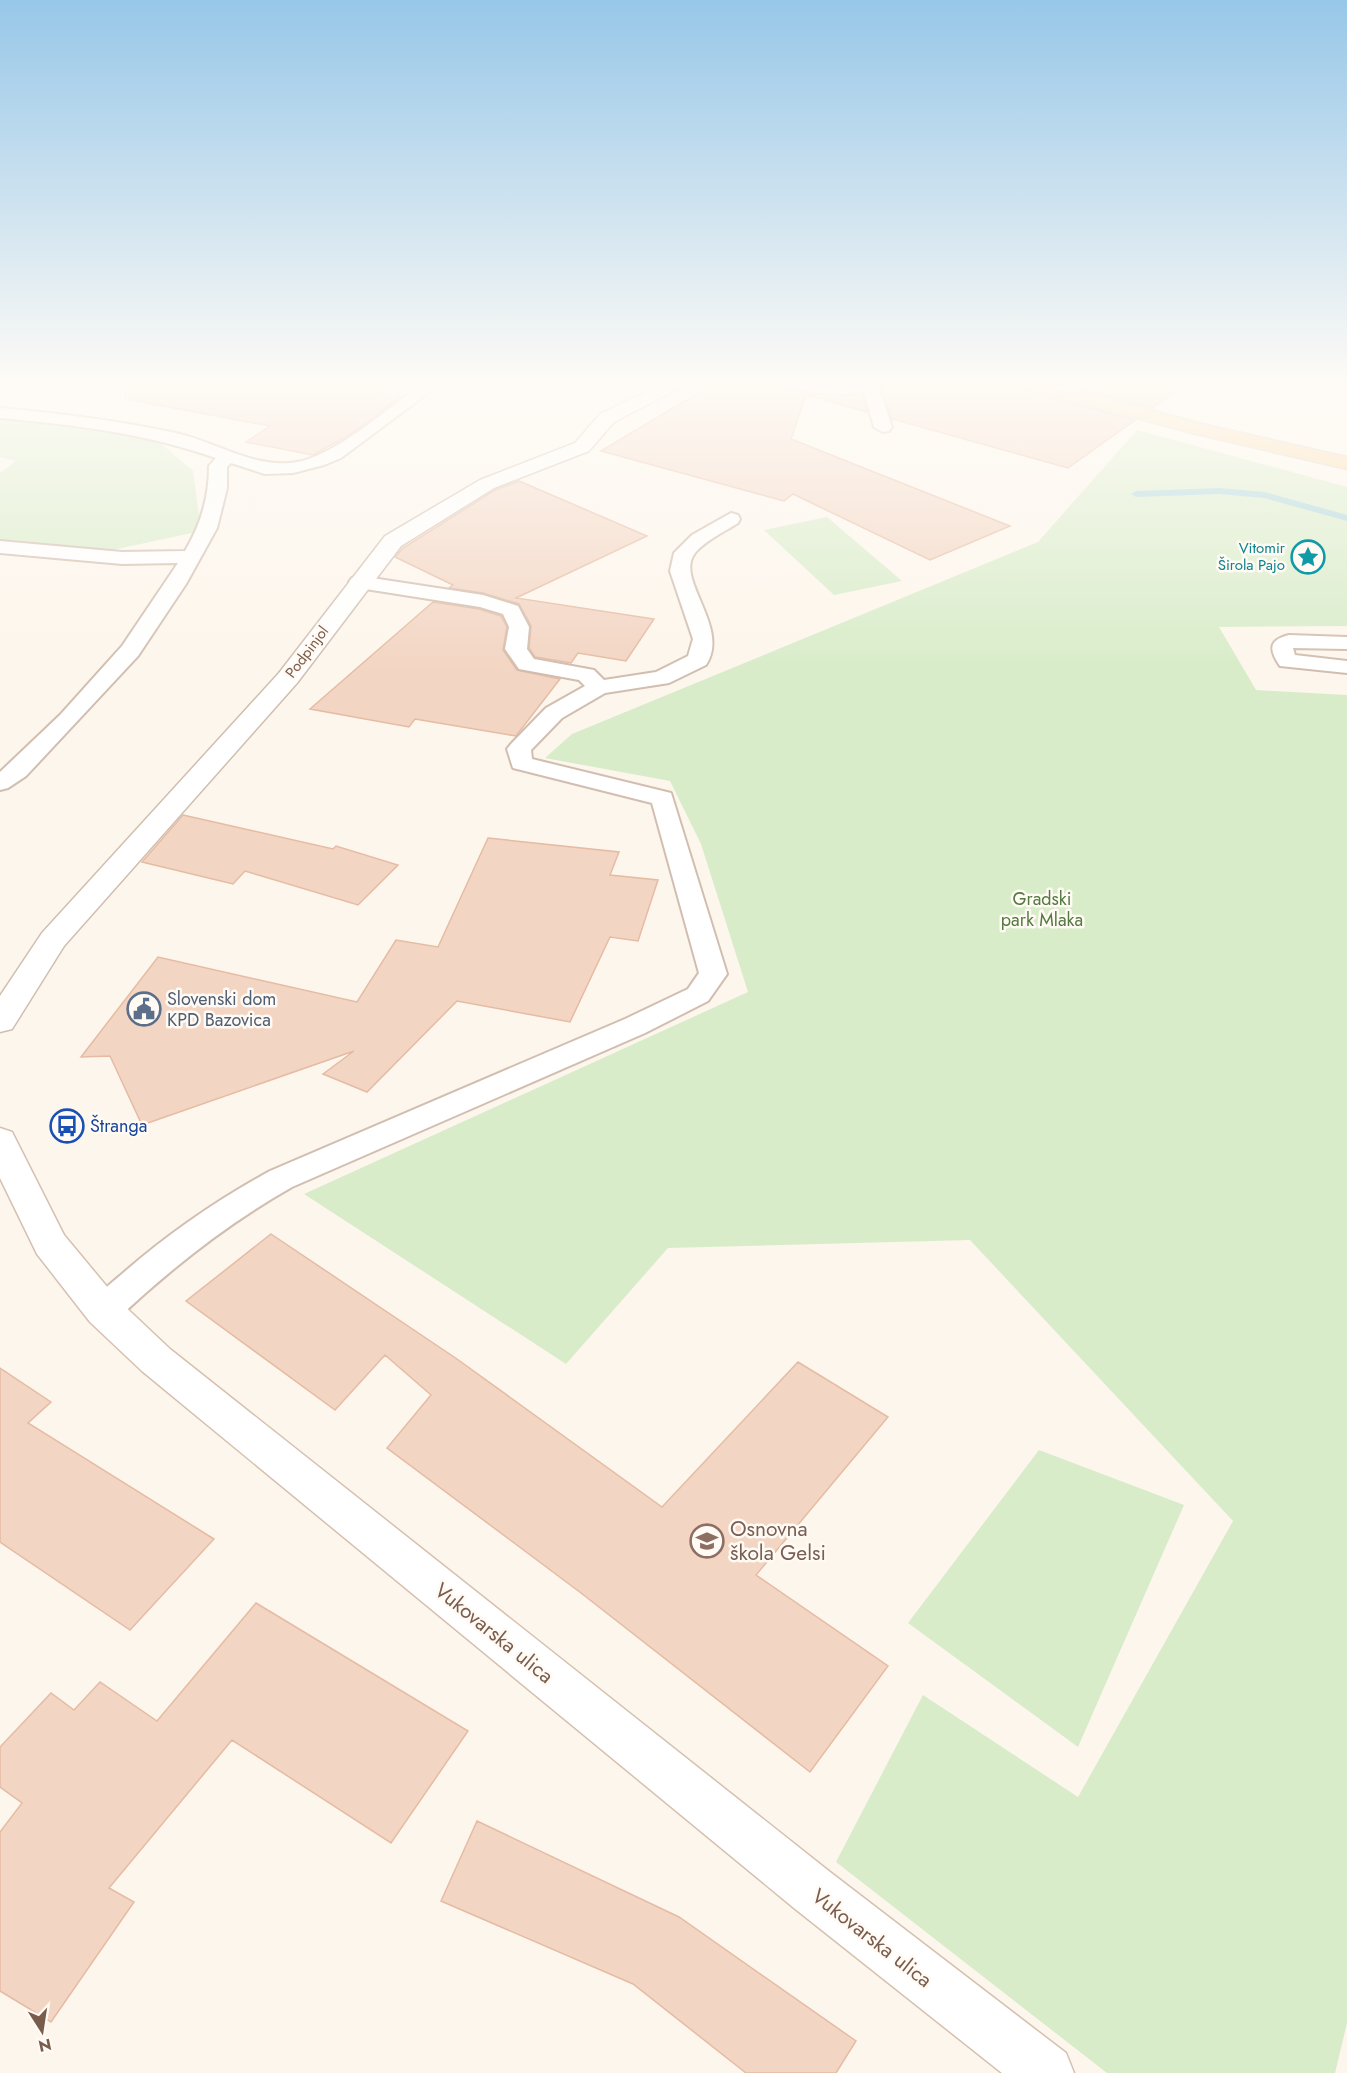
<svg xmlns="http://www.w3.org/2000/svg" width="1347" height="2073" font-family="Jost,sans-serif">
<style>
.green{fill:#d8ecc9}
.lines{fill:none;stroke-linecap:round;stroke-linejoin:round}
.stream{fill:#a5d3da;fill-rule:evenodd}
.building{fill:#f3d5c3;stroke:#e6bba3;stroke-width:1.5}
.lane-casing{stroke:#d1beb0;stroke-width:4}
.street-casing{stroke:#d1beb0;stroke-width:3}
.secondary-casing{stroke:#d6c0b0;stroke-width:3}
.primary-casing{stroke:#dad1cd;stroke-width:3}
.lane{fill:#fff;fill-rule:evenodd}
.street{fill:#fff;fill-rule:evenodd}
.secondary{fill:#fff;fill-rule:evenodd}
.primary{fill:#fbd9a5;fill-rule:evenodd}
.labels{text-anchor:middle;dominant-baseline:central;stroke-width:5;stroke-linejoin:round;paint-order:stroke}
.far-culture-label{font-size:15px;fill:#0d838f;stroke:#fffaf3;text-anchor:end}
.far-street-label{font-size:15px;fill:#7a5c4d;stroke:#fffaf3}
.park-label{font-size:18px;fill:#537a41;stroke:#fffaf3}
.service-label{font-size:18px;fill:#4e5e75;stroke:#fffaf3;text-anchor:start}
.transit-label{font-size:18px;fill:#164399;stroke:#fffaf3;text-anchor:start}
.near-education-label{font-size:21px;fill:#785e54;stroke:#fffaf3;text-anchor:start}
.near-street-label{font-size:21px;fill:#7a5c4d;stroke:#fffaf3}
</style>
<rect width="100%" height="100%" fill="#fdf6ec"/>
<path class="green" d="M 0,416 L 90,424 L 160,443 L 193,471 L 201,531 L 103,552 L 0,542 L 0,473 L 16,461 L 0,457 Z
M 1137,430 L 1347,487 L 1347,626 L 1219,627 L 1256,690 L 1347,695 L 1347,2023 L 1335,2073 L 1107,2073 L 836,1862 L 923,1695 L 1078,1797 L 1233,1521 L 970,1240 L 668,1248 L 566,1364 L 304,1194 L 748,992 L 701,844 L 670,781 L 545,758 L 572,734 L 1038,542 Z
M 827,517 L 902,581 L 834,595 L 764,530 Z
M 1039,1450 L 1184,1505 L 1078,1747 L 908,1623 Z"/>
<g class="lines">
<path class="stream" d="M 1219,488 L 1265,492 L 1347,515 L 1347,521 L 1264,498 L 1219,494 L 1136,497 L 1131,494 L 1136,491 Z"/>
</g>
<path class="building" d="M 127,379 L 400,379 L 383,394 L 402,396 L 349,435 L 313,455 L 246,442 L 270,426 L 125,399 Z
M 729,379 L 760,379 L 764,385 L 811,394 L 862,394 L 867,412 L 806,395 L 791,439 L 1010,526 L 930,560 L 793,494 L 784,501 L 601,451 L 693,396 Z
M 891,379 L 1002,379 L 1005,385 L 1135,420 L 1068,468 L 892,419 L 881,388 Z
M 1046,379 L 1192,379 L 1152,408 Z
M 519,481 L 647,536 L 516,598 L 654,619 L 626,661 L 578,653 L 571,663 L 535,657 L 529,648 L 531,626 L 519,604 L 483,593 L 449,588 L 453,585 L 395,557 L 403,548 L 495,490 Z
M 433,602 L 479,609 L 501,616 L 507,627 L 503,650 L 517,670 L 560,679 L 516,736 L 415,719 L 409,727 L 310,709 Z
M 183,815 L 333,849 L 336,846 L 398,865 L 358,905 L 245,871 L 233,884 L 142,862 Z
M 488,838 L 619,852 L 610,875 L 658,880 L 638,941 L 610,937 L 570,1022 L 457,1001 L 367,1092 L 323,1074 L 354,1051 L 142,1125 L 110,1056 L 81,1057 L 158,957 L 357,1002 L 396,940 L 438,947 Z
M 271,1234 L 457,1359 L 662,1507 L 798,1362 L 888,1417 L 756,1575 L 888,1666 L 810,1772 L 581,1593 L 387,1448 L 431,1395 L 385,1355 L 335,1410 L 186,1301 Z
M 0,1368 L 51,1402 L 28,1423 L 214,1539 L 130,1630 L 0,1542 Z
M 256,1603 L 468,1731 L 391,1843 L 232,1740 L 109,1888 L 134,1902 L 51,2022 L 0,1991 L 0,1832 L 22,1803 L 0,1787 L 0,1747 L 51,1693 L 74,1710 L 100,1682 L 157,1721 Z
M 477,1821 L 679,1917 L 856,2041 L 836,2073 L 746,2073 L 633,1984 L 441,1901 Z"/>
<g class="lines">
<defs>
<path id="lane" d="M 428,379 L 447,379 L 341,458 L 324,465 L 293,473 L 265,474 L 231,463 L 227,467 L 227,488 L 217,528 L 186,584 L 138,656 L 26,776 L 8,788 L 0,790 L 0,772 L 60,715 L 122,646 L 178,563 L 122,564 L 0,553 L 0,541 L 122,552 L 185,551 C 201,524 209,498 209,466 L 216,458 C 145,433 75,425 0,418 L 0,408 C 58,413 114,420 171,432 C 215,440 256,472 302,461 C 341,451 395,403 428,379 Z
M 870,380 L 878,385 L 892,427 L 889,431 L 883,432 L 874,427 L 862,385 Z
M 731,513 L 738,515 L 740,519 L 738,523 C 724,532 706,540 695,553 C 674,579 731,627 706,665 L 669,683 L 605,693 L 562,718 L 531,750 L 532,759 L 671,793 L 727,974 L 708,1001 L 645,1033 L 292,1187 C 227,1224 170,1269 116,1320 L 104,1324 L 92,1320 L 87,1311 C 95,1296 109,1285 122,1274 C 168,1234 217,1200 270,1171 L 625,1019 L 688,989 L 699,973 L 652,803 L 513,768 L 507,749 L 511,744 L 546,708 L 585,686 L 579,680 L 519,669 L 505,649 L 509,627 L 503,614 L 480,607 L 359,588 L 352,586 L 349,582 L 352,578 L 359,576 L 483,595 L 518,606 L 529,627 L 527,649 L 534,659 L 594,670 L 604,680 L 656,672 L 688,656 L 693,639 L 670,571 L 674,553 L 692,535 Z
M 1289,635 L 1347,637 L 1347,649 L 1293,648 L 1295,655 L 1347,661 L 1347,673 L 1280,666 C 1269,650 1268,640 1289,635 Z"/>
<path id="street" d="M 672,379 L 697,379 L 614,422 L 589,451 L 494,488 L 401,546 L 297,683 L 64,946 L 12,1029 L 0,1032 L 0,996 L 42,933 L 279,673 L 385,536 L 480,480 L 575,443 L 600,414 Z
M 762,379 L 842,382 L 889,379 C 870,405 792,390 764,383 Z"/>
<path id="secondary" d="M 0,1128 L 12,1132 L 64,1235 L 118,1300 L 170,1349 L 830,1872 L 1066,2053 L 1074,2073 L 1002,2073 L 794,1908 L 142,1371 L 90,1322 L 37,1254 L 0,1178 Z"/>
<path id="primary" d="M 1004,379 L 1036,379 L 1202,424 L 1347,457 L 1347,469 L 1192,433 L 1006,383 Z"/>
</defs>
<use href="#lane" class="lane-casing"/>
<use href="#street" class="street-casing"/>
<use href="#secondary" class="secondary-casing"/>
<use href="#primary" class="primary-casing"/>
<use href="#lane" class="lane"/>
<use href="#street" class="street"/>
<use href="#secondary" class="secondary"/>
<use href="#primary" class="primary"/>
</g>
<linearGradient id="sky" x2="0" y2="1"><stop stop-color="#97c7e8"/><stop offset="0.57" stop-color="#fefbf6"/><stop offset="1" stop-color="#fefbf6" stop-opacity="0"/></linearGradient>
<rect width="1347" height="670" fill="url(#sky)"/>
<defs>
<symbol id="sight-ring" viewBox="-11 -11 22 22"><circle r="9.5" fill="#fffaf3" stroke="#0f9aa8" stroke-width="1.5"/><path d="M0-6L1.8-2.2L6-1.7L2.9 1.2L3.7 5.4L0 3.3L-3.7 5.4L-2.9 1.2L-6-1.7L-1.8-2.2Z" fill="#0f9aa8"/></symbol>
<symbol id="civic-ring" viewBox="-11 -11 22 22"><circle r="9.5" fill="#fffaf3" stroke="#5c6f8a" stroke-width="1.5"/><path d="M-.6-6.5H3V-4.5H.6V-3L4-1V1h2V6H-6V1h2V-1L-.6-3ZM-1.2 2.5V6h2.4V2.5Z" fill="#5c6f8a"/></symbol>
<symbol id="bus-ring" viewBox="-11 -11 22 22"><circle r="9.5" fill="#fffaf3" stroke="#1a4fb4" stroke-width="1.5"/><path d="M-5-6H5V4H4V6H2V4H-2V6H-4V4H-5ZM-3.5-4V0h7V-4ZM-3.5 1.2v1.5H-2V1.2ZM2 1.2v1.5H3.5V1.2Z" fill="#1a4fb4"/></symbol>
<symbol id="school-ring" viewBox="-11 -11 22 22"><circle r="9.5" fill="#fffaf3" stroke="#8d6e63" stroke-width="1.5"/><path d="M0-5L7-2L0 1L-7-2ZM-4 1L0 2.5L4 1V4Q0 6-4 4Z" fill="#8d6e63"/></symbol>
</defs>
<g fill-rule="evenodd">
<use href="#sight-ring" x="1289" y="538" width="38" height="38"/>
<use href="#civic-ring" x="125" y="990" width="38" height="38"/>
<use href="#bus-ring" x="48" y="1107" width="38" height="38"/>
<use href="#school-ring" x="688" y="1522" width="38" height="38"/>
</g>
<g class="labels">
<g class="far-culture-label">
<text x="1285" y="548">Vitomir<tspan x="1285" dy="17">Širola Pajo</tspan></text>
</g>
<g class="far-street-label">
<text transform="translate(307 652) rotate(-53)">Podpinjol</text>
</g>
<g class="park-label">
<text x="1042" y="899">Gradski<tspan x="1042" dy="21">park Mlaka</tspan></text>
</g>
<g class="service-label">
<text x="167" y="999">Slovenski dom<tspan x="167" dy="21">KPD Bazovica</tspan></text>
</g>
<g class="transit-label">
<text x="90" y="1126">Štranga</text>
</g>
<g class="near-education-label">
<text x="730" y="1529">Osnovna<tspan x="730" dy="24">škola Gelsi</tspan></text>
</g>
<g class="near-street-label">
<text transform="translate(494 1633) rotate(39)">Vukovarska ulica</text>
<text transform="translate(872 1938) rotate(38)">Vukovarska ulica</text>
</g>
</g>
<g transform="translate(42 2031) rotate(168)" stroke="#fffaf3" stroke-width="4.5" paint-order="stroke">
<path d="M0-4.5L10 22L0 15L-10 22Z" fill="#7a5c4d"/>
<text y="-9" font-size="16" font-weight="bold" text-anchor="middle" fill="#7a5c4d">N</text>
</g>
</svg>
